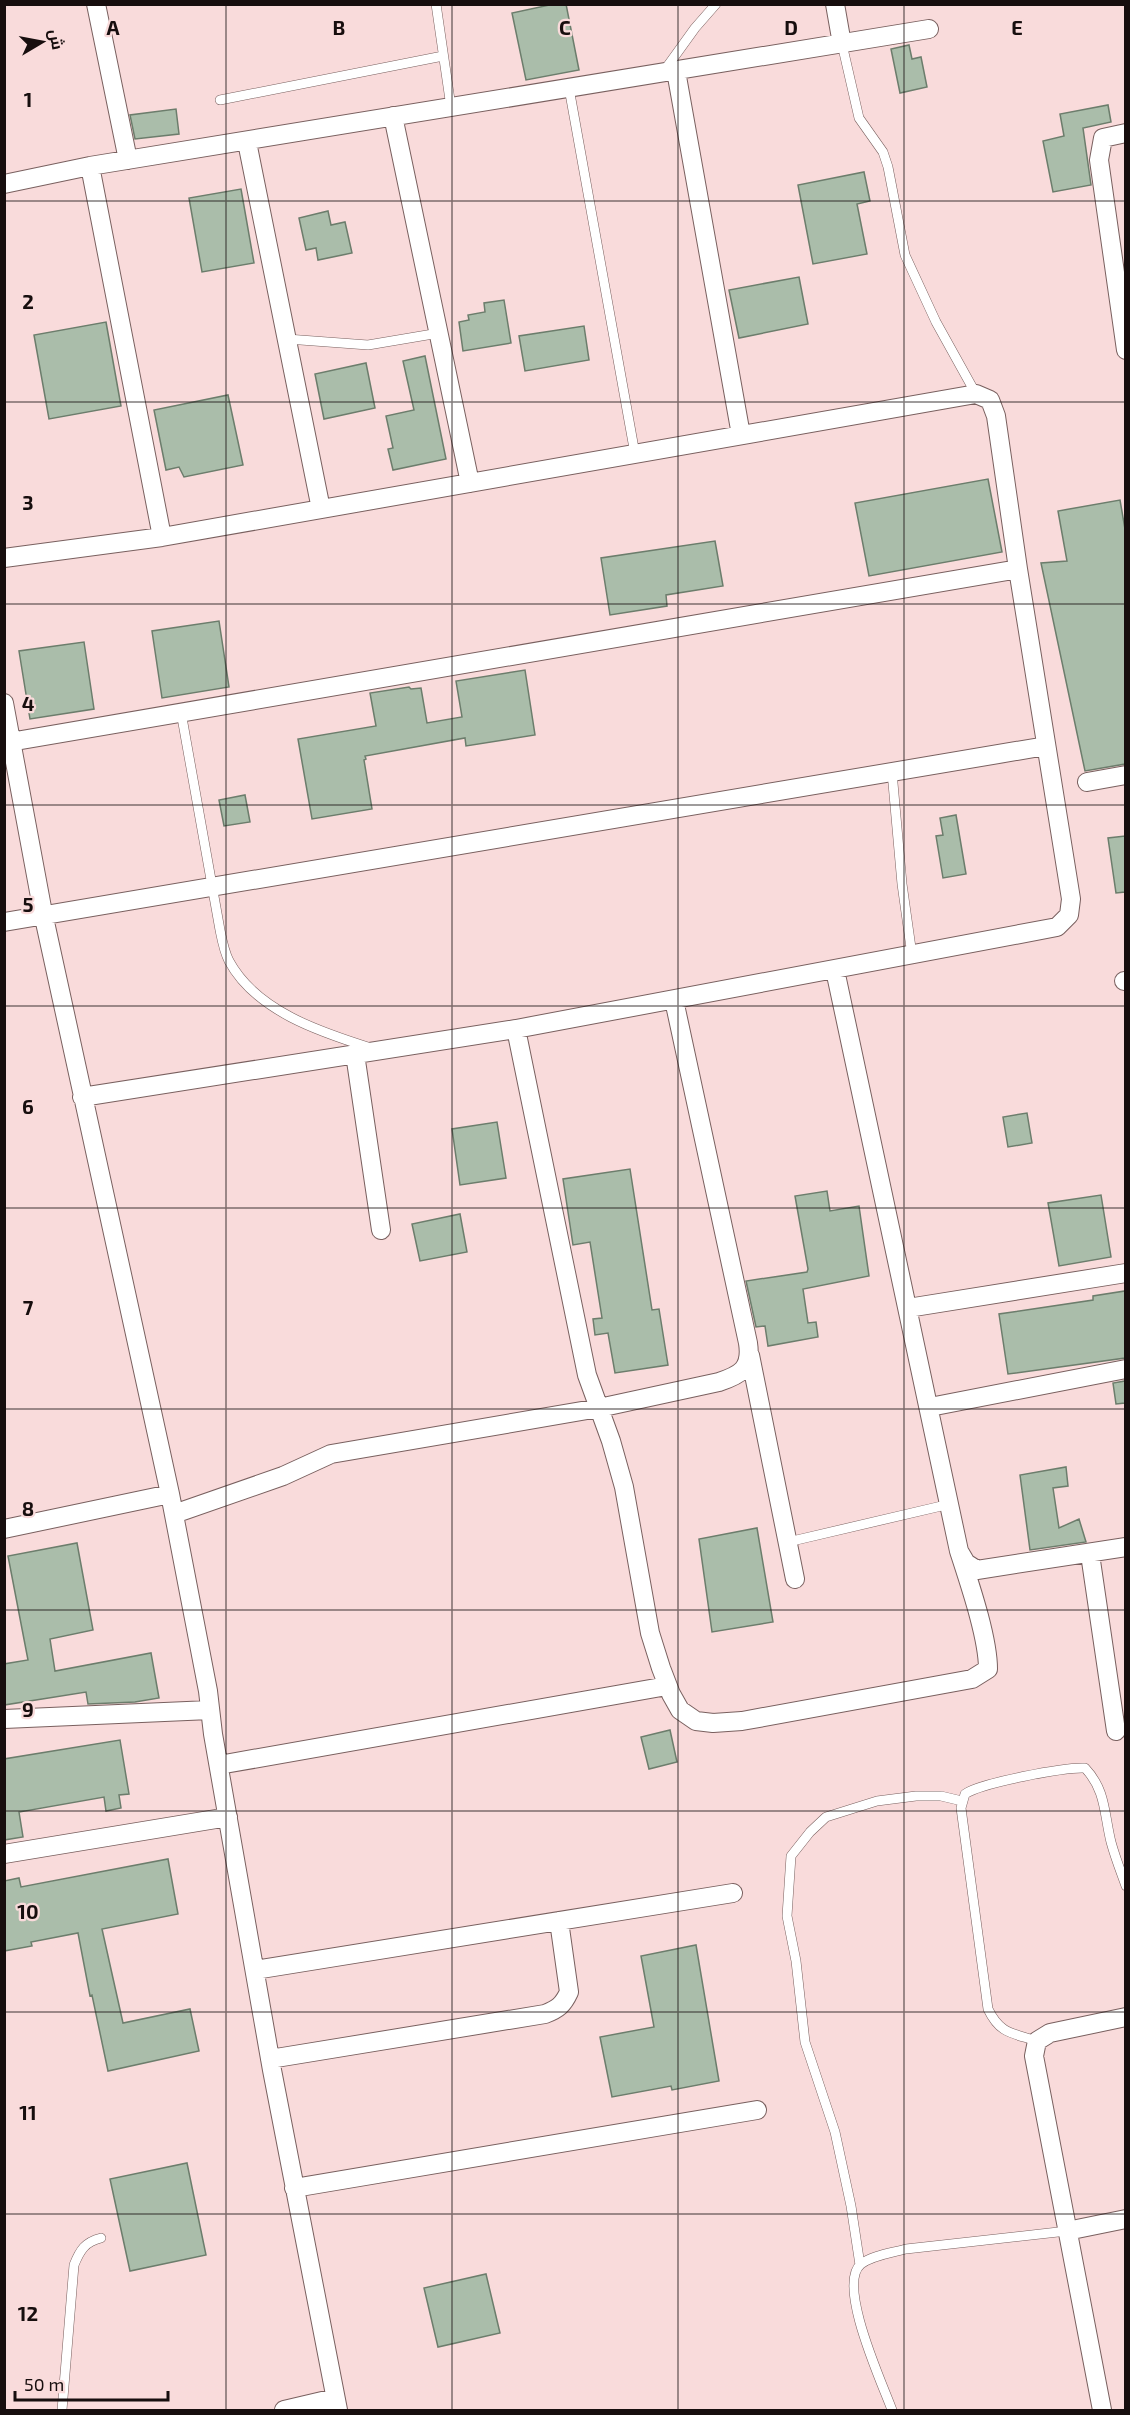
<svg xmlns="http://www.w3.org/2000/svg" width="1130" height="2415" font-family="'Exo 2',Cairo,sans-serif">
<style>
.building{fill:#aabdaa;stroke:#6c7d6c;stroke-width:1.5}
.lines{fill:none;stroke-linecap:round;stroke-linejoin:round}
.lane-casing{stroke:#79605f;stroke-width:10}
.street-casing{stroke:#79605f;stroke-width:20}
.lane{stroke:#fff;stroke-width:9}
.street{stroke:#fff;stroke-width:18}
.grid{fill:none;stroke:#170e0e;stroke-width:1.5;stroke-opacity:0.55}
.grid-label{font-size:20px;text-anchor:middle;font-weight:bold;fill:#170e0e;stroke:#f9dbdb;stroke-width:4.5;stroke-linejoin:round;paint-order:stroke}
</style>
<rect width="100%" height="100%" fill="#f9dbdb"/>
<path class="building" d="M 554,4 L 566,4 L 579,70 L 526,80 L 512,13 Z
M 909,45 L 912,59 L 921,57 L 927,87 L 900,93 L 891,49 Z
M 1108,105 L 1111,122 L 1083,128 L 1091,185 L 1053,192 L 1043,141 L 1064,136 L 1060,114 Z
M 176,109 L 179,134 L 135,139 L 130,115 Z
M 864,172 L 870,201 L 857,204 L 867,254 L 813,264 L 798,185 Z
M 241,189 L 254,263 L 202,272 L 189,198 Z
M 328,211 L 331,225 L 345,222 L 352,253 L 318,260 L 316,248 L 306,250 L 299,218 Z
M 799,277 L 808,324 L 739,338 L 729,290 Z
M 504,300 L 511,343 L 463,351 L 459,322 L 469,320 L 468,315 L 485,312 L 484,303 Z
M 106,322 L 121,406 L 49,419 L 34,335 Z
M 584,326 L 589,360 L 525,371 L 519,336 Z
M 425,356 L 446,459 L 393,470 L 388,449 L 393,448 L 386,416 L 414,410 L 403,361 Z
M 366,363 L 375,408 L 324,419 L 315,374 Z
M 228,395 L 243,465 L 184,477 L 179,467 L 166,470 L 154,410 Z
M 988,479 L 1002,552 L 869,576 L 855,503 Z
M 1120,500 L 1125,529 L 1125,764 L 1085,771 L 1041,563 L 1067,561 L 1058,511 Z
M 715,541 L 723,586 L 666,595 L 667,606 L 610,615 L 601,558 Z
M 219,621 L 229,687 L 162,698 L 152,631 Z
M 84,642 L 94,709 L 30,719 L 19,651 Z
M 525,670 L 535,735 L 466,746 L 465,738 L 365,756 L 366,759 L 364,760 L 372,809 L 312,819 L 298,739 L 376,726 L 370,693 L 409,687 L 411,689 L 421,688 L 427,723 L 462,717 L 456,681 Z
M 245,795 L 250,822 L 224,826 L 219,800 Z
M 956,815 L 966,874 L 943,878 L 936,836 L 943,835 L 940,818 Z
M 1125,836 L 1125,892 L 1116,893 L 1108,838 Z
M 1027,1113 L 1032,1143 L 1008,1147 L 1003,1117 Z
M 497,1122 L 506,1178 L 460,1185 L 452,1129 Z
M 630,1169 L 652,1310 L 659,1309 L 668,1365 L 615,1373 L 608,1333 L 595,1335 L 593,1319 L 602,1318 L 590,1242 L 573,1245 L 563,1179 Z
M 827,1191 L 830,1211 L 859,1206 L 869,1276 L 803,1289 L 808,1323 L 816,1322 L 818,1337 L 768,1346 L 765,1326 L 756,1327 L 746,1281 L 807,1272 L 808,1269 L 795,1196 Z
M 1101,1195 L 1111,1257 L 1059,1266 L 1048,1203 Z
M 460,1214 L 467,1252 L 420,1261 L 412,1224 Z
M 1125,1291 L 1125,1358 L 1008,1374 L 999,1314 L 1093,1300 L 1093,1296 Z
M 1125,1381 L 1125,1403 L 1116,1404 L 1113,1383 Z
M 1066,1467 L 1068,1486 L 1053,1488 L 1059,1528 L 1079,1519 L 1086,1542 L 1030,1550 L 1020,1475 Z
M 757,1528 L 773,1622 L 712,1632 L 699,1539 Z
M 77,1543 L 93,1630 L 50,1639 L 55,1671 L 151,1653 L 159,1698 L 135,1702 L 88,1704 L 86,1692 L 4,1705 L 4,1664 L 28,1660 L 8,1556 Z
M 670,1730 L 677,1762 L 649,1769 L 641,1737 Z
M 120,1740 L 129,1794 L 119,1795 L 121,1808 L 106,1811 L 104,1797 L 19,1812 L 23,1837 L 4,1840 L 4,1759 Z
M 168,1859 L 178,1914 L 102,1929 L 123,2023 L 190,2009 L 199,2051 L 108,2071 L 92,1995 L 90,1996 L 78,1933 L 31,1942 L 32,1946 L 4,1951 L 4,1881 L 19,1878 L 21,1887 Z
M 696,1945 L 719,2081 L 672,2090 L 671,2086 L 612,2097 L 600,2037 L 654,2027 L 641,1956 Z
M 187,2163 L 206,2255 L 130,2271 L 110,2179 Z
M 486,2274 L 500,2333 L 438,2347 L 424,2288 Z"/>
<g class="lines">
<defs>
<path id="lane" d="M 436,4 L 451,107
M 842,44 L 859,118 L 883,152 L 888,167 L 905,255 L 936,322 L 976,394
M 664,71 L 695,28 L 716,4
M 569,88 L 635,454
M 220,100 L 443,56
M 287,339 L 368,345 L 439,333
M 181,712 L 220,930 C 222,940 224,951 229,961 C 256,1011 320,1032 371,1048
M 892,772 L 902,884 L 912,955
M 788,1542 L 950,1504
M 1037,2041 C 1012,2033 1000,2034 988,2009 L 961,1808 L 965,1794 C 981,1783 1064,1767 1085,1768 C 1106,1790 1104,1814 1111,1842 C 1115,1857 1121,1872 1126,1886
M 860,2265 L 851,2206 L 835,2132 L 805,2042 L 796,1961 L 787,1916 L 791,1856 L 810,1832 L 826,1817 L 877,1801 L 916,1796 L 941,1796 L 962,1801
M 62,2410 L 74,2265 C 80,2250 85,2242 101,2238
M 892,2410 C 883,2385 836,2284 861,2264 C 873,2255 892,2253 906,2249 L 1067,2231"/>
<path id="street" d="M 96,4 L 128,160
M 835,4 L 842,44
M 676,71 L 741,435
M 393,116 L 470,483
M 1126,133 L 1103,138 L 1099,160 L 1126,350
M 247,142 L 321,509
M 90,166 L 162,537
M 4,184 L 90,166 L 929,29
M 4,558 L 162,537 L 976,394 L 990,400 L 996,416 L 1018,569 L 1071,899 L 1069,915 L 1057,927 L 516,1029 L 82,1097
M 4,703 L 43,913 L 170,1494
M 4,743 L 1018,569
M 1087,782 L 1126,775
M 4,922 L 1046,746
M 835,970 L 959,1551 L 966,1563 L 977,1570 L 1126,1547
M 1124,981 L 1126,981
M 516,1029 L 587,1375 L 611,1441 L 624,1487 L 650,1633 L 661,1668 L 671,1694 L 680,1710 L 696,1721 L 713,1723 L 742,1721 L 972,1679 L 988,1669 C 988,1637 969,1582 959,1551
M 355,1054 L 381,1230
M 908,1308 L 1126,1273
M 750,1355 L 795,1579
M 930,1407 L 1126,1369
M 174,1514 L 283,1476 L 331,1454 L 599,1408 L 719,1382 C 740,1375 752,1369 748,1343 L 674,1000
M 4,1529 L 170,1494 L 208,1691 L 213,1734 L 272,2070 L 338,2410
M 1090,1554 L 1116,1731
M 4,1719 L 210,1710
M 219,1765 L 667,1686
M 4,1854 L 228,1817
M 255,1970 L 733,1893
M 270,2059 L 545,2014 C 558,2009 563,2005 569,1992 L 559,1921
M 294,2188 L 757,2110
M 1067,2231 L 1126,2219
M 284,2410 L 335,2398
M 1102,2410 L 1034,2056 L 1037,2041 L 1050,2033 L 1126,2017"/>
</defs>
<use href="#lane" class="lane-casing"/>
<use href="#street" class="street-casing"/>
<use href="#lane" class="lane"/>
<use href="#street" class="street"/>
</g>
<path class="grid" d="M 226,4 L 226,2410M 452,4 L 452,2410M 678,4 L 678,2410M 904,4 L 904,2410M 4,201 L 1126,201M 4,402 L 1126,402M 4,604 L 1126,604M 4,805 L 1126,805M 4,1006 L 1126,1006M 4,1208 L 1126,1208M 4,1409 L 1126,1409M 4,1610 L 1126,1610M 4,1811 L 1126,1811M 4,2012 L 1126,2012M 4,2214 L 1126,2214"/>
<g class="grid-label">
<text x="113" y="35">A</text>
<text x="339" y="35">B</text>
<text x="565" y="35">C</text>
<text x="791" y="35">D</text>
<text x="1017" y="35">E</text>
<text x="28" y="107">1</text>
<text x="28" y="309">2</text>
<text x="28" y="510">3</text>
<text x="28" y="711">4</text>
<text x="28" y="912">5</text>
<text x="28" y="1114">6</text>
<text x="28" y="1315">7</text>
<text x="28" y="1516">8</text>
<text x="28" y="1717">9</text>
<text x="28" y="1919">10</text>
<text x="28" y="2120">11</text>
<text x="28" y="2321">12</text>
</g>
<rect width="1130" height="2415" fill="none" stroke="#170e0e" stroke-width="12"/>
<g transform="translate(42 42) rotate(80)" stroke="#f9dbdb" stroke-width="4.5" paint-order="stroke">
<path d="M0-4.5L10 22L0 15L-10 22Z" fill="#170e0e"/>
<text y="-9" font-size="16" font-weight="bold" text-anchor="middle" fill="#170e0e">ش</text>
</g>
<path d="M15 2391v9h153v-9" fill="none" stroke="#170e0e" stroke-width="3"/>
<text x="24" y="2391" font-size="18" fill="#170e0e" stroke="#f9dbdb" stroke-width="4.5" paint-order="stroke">50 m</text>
</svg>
